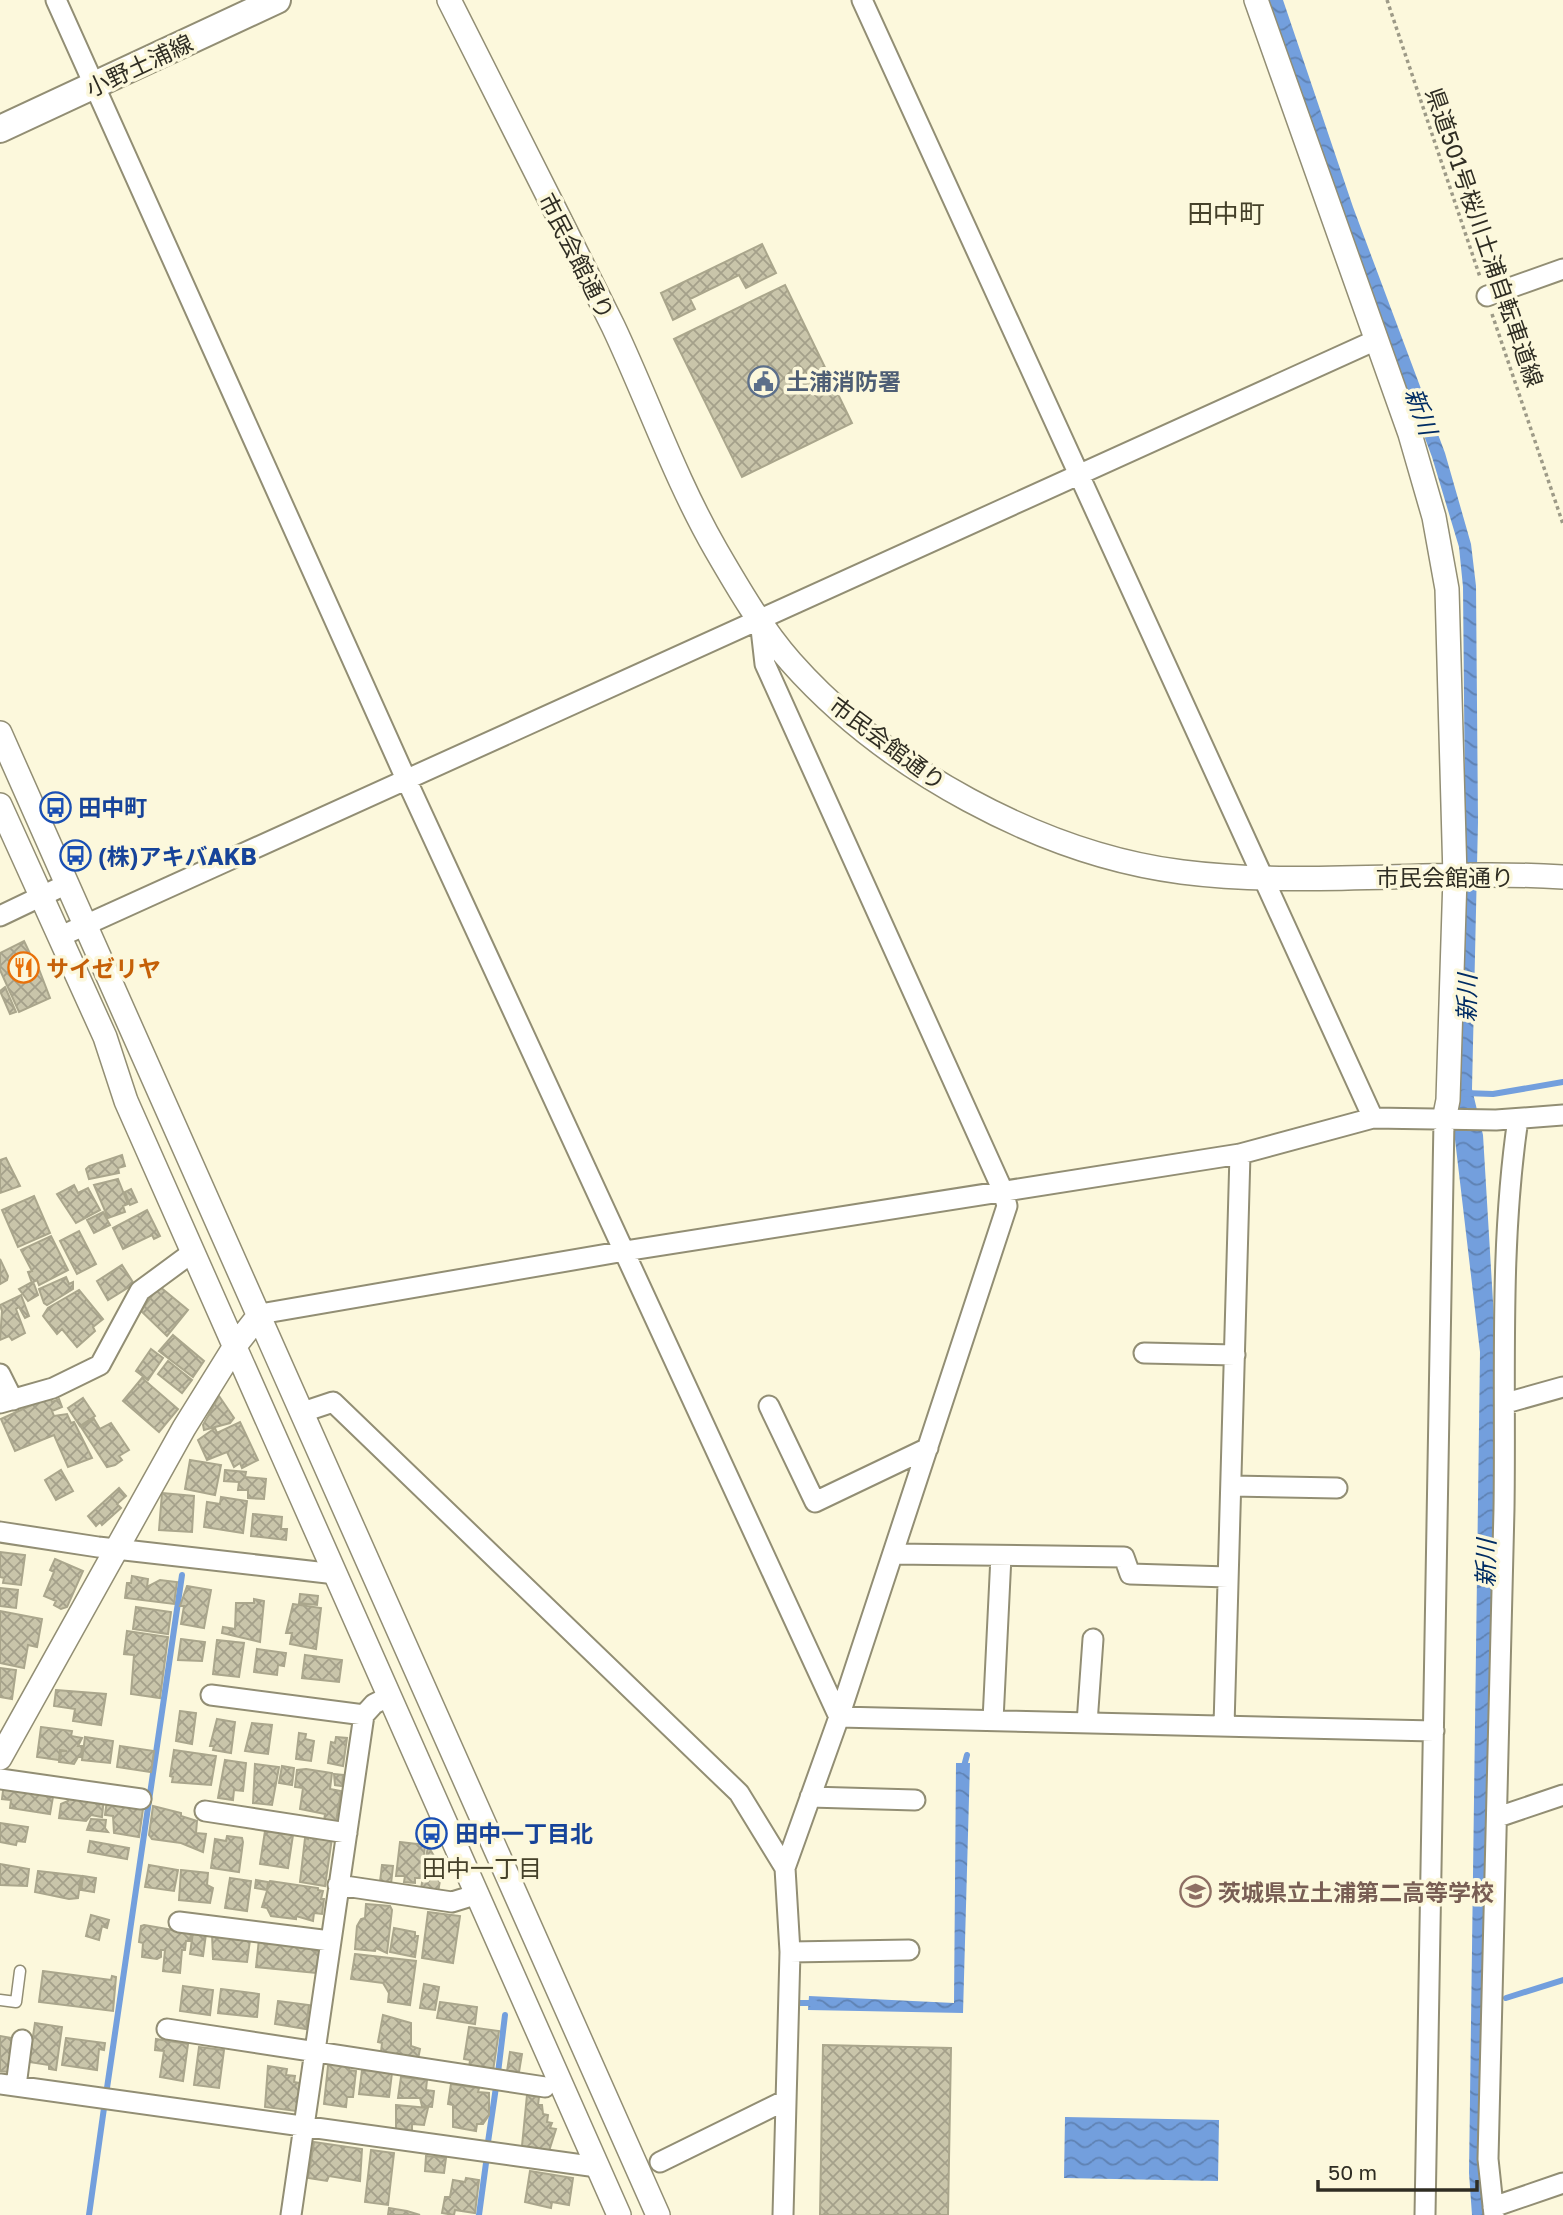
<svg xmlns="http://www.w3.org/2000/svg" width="1563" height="2215" font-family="'Golos Text','Noto Sans JP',sans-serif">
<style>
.water{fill:url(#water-waves)}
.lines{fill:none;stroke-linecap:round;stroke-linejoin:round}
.stream{stroke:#739fdd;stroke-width:6}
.building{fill:url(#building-cross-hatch);stroke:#aaa68c;stroke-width:2}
.service-casing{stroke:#928e74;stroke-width:13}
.minor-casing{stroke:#928e74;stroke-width:23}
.tertiary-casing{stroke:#928e74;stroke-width:26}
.secondary-casing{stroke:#928e74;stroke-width:30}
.path{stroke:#9d9a87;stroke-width:3.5;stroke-dasharray:3.5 3.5;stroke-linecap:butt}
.service{stroke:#fff;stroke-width:10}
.minor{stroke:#fff;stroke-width:19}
.tertiary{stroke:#fff;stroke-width:23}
.secondary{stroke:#fff;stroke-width:26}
.labels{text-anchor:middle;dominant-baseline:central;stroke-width:7;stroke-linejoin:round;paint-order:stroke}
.street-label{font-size:23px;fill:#2f2d23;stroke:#fcf8dc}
.service-label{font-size:23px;font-weight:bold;fill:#4e5e75;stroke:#fcf8dc;text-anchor:start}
.transit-label{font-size:23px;font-weight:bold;fill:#164399;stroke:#fcf8dc;text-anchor:start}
.food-label{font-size:23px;font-weight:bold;fill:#c56008;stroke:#fcf8dc;text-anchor:start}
.education-label{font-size:23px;font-weight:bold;fill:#785e54;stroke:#fcf8dc;text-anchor:start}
.water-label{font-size:24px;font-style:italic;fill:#002c63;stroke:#fcf8dc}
.neighbourhood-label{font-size:24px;fill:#45412a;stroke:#fcf8dc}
.quarter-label{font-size:26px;fill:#45412a;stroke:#fcf8dc}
</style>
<defs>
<pattern id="water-waves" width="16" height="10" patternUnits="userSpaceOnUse" patternTransform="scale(1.75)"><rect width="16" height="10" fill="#739fdd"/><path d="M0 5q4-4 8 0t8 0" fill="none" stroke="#5f82b3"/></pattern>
<pattern id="building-cross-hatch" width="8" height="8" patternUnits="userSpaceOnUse" patternTransform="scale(1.75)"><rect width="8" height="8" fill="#c9c5aa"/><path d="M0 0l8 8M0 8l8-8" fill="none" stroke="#a4a08a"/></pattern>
</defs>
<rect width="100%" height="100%" fill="#fcf8dc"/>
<path class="water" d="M 1269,0 L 1283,0 L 1353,207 L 1445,453 L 1471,544 L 1476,586 L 1478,822 L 1472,1089 L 1483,1135 L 1496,1352 L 1485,2173 L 1488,2215 L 1472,2215 L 1469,2173 L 1480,1352 L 1454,1131 L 1459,1094 L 1465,809 L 1463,587 L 1459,547 L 1432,457 L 1340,211 Z
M 956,1763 L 970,1763 L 963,2013 L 808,2010 L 809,1996 L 954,2003 Z
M 1065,2117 L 1219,2120 L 1218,2181 L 1064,2178 Z"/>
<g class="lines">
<path class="stream" d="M 1464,1093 L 1493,1094 L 1563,1082
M 963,1770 L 967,1755
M 1506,1998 L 1563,1980
M 800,2003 L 815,2003
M 498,2073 L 505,2015
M 107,2088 L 182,1575
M 488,2142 L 496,2087
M 89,2215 L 104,2108
M 479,2215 L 486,2163"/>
</g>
<path class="building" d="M 762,244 L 776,273 L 746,288 L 739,275 L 690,299 L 695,309 L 673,320 L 661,293 Z
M 785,285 L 852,423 L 742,477 L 674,339 Z
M 24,941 L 33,960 L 35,959 L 50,998 L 19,1012 L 0,970 L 0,953 Z
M 5,987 L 16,1012 L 10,1014 L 0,991 Z
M 122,1155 L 125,1166 L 118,1168 L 119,1173 L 89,1179 L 86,1169 L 89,1166 Z
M 6,1158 L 20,1186 L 0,1193 L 0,1160 Z
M 118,1179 L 128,1204 L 123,1206 L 125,1212 L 108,1218 L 94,1185 Z
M 74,1185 L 78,1193 L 88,1188 L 100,1210 L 76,1223 L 57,1194 Z
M 131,1189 L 137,1202 L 130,1205 L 125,1192 Z
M 34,1196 L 50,1233 L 18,1247 L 2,1210 Z
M 147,1210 L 160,1236 L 154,1239 L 152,1235 L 123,1249 L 113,1228 Z
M 103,1212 L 110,1225 L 94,1233 L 87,1220 Z
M 79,1231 L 96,1264 L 77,1274 L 60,1241 Z
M 51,1236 L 68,1270 L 39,1285 L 37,1280 L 32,1283 L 28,1272 L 32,1271 L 21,1250 Z
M 0,1259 L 8,1276 L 7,1280 L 0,1284 Z
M 122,1265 L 134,1284 L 108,1300 L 97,1281 Z
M 66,1277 L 69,1284 L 73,1282 L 73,1289 L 47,1305 L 44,1303 L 39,1289 Z
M 30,1283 L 34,1284 L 38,1295 L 28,1301 L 19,1289 Z
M 159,1286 L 188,1310 L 167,1336 L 141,1311 Z
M 79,1290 L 103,1319 L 93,1327 L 95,1331 L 77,1347 L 62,1329 L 57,1334 L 43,1316 L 48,1308 Z
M 21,1295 L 29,1316 L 25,1318 L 19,1307 L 16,1309 L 25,1333 L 12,1340 L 9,1336 L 0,1340 L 2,1311 L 0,1305 Z
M 173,1335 L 204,1361 L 193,1377 L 159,1351 Z
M 151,1349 L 163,1358 L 148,1380 L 136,1371 Z
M 168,1361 L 192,1380 L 182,1393 L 158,1374 Z
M 142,1378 L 178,1409 L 159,1432 L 123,1401 Z
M 49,1393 L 52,1402 L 59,1399 L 62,1407 L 52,1411 L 54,1416 L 67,1414 L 71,1423 L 74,1422 L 92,1458 L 68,1467 L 54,1435 L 15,1451 L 1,1419 L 32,1405 L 30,1401 Z
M 219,1396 L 234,1418 L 230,1423 L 204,1430 L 203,1425 Z
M 83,1398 L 95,1416 L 80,1426 L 68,1408 Z
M 94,1419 L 100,1429 L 111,1423 L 129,1450 L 119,1456 L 122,1460 L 115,1465 L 107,1467 L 81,1427 Z
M 240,1422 L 258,1460 L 242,1468 L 240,1463 L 234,1467 L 227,1452 L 207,1460 L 198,1440 L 215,1428 L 217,1433 Z
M 190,1460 L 221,1465 L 215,1495 L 185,1489 Z
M 61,1470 L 73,1491 L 56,1500 L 45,1480 Z
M 225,1470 L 246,1472 L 245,1477 L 266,1479 L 264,1499 L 248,1498 L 248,1490 L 238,1490 L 239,1482 L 224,1481 Z
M 119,1488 L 126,1496 L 117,1504 L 121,1508 L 102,1525 L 100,1522 L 96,1526 L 88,1516 Z
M 162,1493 L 194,1496 L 192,1532 L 159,1530 Z
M 221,1497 L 247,1501 L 243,1533 L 204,1527 L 207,1502 L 220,1504 Z
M 253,1514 L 282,1517 L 281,1529 L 287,1529 L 286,1540 L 251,1536 Z
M 0,1552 L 25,1555 L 21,1585 L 3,1583 L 4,1578 L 0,1577 Z
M 55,1559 L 83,1571 L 67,1607 L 61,1609 L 54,1605 L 56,1601 L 44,1596 L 54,1572 L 50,1570 Z
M 132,1576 L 148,1579 L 147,1587 L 160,1580 L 177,1582 L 174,1604 L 125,1598 L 127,1583 L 131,1583 Z
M 187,1586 L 211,1590 L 204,1628 L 181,1624 L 184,1606 L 180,1606 Z
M 0,1588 L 18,1590 L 16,1608 L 0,1606 Z
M 300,1594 L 318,1596 L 317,1605 L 299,1603 Z
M 254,1599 L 264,1601 L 260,1642 L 222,1633 L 223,1627 L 235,1629 L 236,1603 L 254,1603 Z
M 293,1604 L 321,1608 L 316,1649 L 290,1644 L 292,1633 L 286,1633 Z
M 136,1607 L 171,1612 L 168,1634 L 133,1629 Z
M 0,1611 L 42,1619 L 37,1647 L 28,1645 L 24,1668 L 0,1663 Z
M 127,1631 L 168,1637 L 160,1698 L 131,1694 L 134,1655 L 124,1654 Z
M 181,1639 L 205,1642 L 202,1661 L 178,1660 Z
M 217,1640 L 244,1643 L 239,1677 L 213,1674 Z
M 257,1649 L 286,1653 L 284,1666 L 278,1665 L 277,1675 L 254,1672 Z
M 305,1655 L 342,1660 L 339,1682 L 302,1678 Z
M 0,1668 L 16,1670 L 12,1699 L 0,1697 Z
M 56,1690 L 106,1694 L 101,1725 L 73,1721 L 75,1709 L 54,1706 Z
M 180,1711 L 196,1713 L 192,1744 L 176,1741 Z
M 217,1719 L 235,1722 L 231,1753 L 213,1750 L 214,1746 L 210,1746 Z
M 252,1723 L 272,1725 L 268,1754 L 245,1751 Z
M 41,1727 L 72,1731 L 71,1736 L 82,1738 L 78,1746 L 82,1746 L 81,1757 L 78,1757 L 74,1764 L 59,1762 L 61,1751 L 67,1751 L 60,1750 L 59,1760 L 37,1757 Z
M 299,1733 L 306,1734 L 305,1739 L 314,1741 L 311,1761 L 296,1759 Z
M 85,1737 L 113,1741 L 110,1763 L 82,1760 Z
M 336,1737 L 347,1738 L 343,1766 L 328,1763 L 331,1742 L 335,1743 Z
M 120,1746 L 154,1751 L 151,1772 L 117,1767 Z
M 174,1750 L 216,1756 L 211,1785 L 172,1782 L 173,1777 L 170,1776 Z
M 225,1760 L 246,1763 L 243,1791 L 234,1790 L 233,1800 L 218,1798 Z
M 255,1764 L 279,1767 L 272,1805 L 253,1803 Z
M 282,1766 L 294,1768 L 292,1785 L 279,1783 Z
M 306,1769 L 332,1773 L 330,1789 L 341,1791 L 336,1822 L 324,1821 L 325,1814 L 300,1809 L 303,1788 L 295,1787 L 297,1770 Z
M 334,1774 L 343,1775 L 342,1786 L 335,1785 Z
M 4,1783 L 54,1791 L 50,1814 L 10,1808 L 11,1800 L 2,1799 Z
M 69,1794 L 104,1797 L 102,1817 L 91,1815 L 86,1821 L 59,1818 L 61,1804 L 68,1801 Z
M 107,1800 L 144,1802 L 139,1837 L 114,1833 L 113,1816 L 105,1815 Z
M 153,1806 L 181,1813 L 181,1816 L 197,1821 L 196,1833 L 206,1834 L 203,1852 L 181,1843 L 152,1839 L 149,1835 Z
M 91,1819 L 106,1820 L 105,1828 L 108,1832 L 87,1830 Z
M 0,1823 L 28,1827 L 25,1842 L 17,1841 L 16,1845 L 0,1842 Z
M 265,1831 L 293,1835 L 288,1868 L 260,1864 Z
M 308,1835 L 332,1838 L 325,1886 L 300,1882 L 305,1838 L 308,1839 Z
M 227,1836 L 242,1838 L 243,1842 L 239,1872 L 211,1868 L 215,1839 L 226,1841 Z
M 90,1841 L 129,1848 L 127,1859 L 88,1852 Z
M 400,1842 L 425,1845 L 422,1878 L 415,1878 L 415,1883 L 404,1882 L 405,1876 L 396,1876 Z
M 428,1846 L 437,1861 L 436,1868 L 442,1869 L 438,1892 L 421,1889 Z
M 0,1864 L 29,1869 L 27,1886 L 0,1885 Z
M 149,1865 L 178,1870 L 174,1891 L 145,1887 Z
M 382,1865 L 393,1866 L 391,1884 L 380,1882 Z
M 181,1870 L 208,1873 L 207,1885 L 213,1888 L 210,1903 L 179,1900 Z
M 38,1871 L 81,1876 L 78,1898 L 69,1899 L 35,1892 Z
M 83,1876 L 96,1878 L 94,1892 L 81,1890 Z
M 230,1878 L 251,1881 L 247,1911 L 225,1908 Z
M 256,1880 L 268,1882 L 267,1890 L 255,1888 Z
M 270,1881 L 318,1888 L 318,1890 L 323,1891 L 321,1899 L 324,1899 L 322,1914 L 314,1913 L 313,1921 L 296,1916 L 296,1919 L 271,1916 L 267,1908 L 262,1907 Z
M 366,1904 L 390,1906 L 392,1910 L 387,1953 L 376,1948 L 375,1951 L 355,1949 L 357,1926 L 361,1919 L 365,1918 Z
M 428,1912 L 460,1916 L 453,1963 L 422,1958 Z
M 91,1915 L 109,1920 L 107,1928 L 102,1926 L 99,1940 L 86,1936 Z
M 144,1925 L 191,1933 L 190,1941 L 186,1941 L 185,1950 L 182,1950 L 180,1973 L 163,1971 L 165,1950 L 161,1950 L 161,1957 L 157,1959 L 142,1957 L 143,1943 L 139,1942 L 141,1926 Z
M 394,1928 L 415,1932 L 415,1936 L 418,1936 L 415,1957 L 390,1952 Z
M 193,1932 L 206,1934 L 203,1956 L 190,1954 Z
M 212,1934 L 250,1940 L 247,1962 L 213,1959 Z
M 259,1939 L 315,1946 L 315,1951 L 319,1951 L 316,1973 L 256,1967 Z
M 355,1954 L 416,1961 L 410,2005 L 388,2002 L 389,1993 L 383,1983 L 351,1979 Z
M 43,1971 L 111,1980 L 112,1976 L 116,1977 L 113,2011 L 39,2002 Z
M 424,1984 L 439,1987 L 435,2010 L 420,2008 Z
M 183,1986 L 213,1990 L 210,2015 L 180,2011 Z
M 221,1989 L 259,1994 L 257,2017 L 218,2013 Z
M 278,2001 L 309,2005 L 306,2029 L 275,2024 Z
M 440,2002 L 477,2007 L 475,2024 L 437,2018 Z
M 383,2015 L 411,2023 L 411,2046 L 420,2049 L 417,2064 L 387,2059 L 388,2053 L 381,2052 L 382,2043 L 378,2042 Z
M 35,2023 L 62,2027 L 56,2070 L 49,2069 L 49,2065 L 29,2062 Z
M 469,2027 L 499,2031 L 493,2071 L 469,2068 L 470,2060 L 464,2059 Z
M 0,2036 L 12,2038 L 8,2072 L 0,2071 Z
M 66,2038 L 105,2043 L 104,2050 L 99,2049 L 97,2070 L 62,2065 Z
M 156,2039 L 188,2044 L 183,2081 L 160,2077 L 164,2051 L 155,2050 Z
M 823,2045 L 951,2048 L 948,2215 L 820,2215 Z
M 199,2047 L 224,2050 L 219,2088 L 194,2085 Z
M 510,2052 L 522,2054 L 519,2072 L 507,2071 Z
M 333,2064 L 349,2066 L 349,2070 L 356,2071 L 353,2097 L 347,2097 L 346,2107 L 324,2104 L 328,2066 Z
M 268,2066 L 287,2069 L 286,2075 L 295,2076 L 294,2082 L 300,2083 L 296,2111 L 265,2107 Z
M 362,2070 L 392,2073 L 389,2097 L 359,2094 Z
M 401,2077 L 427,2080 L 426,2090 L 434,2091 L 432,2107 L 422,2106 L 420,2098 L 398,2098 Z
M 451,2084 L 479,2088 L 478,2092 L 489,2093 L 489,2115 L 483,2124 L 477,2124 L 476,2131 L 453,2127 L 453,2105 L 448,2104 Z
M 527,2095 L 539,2097 L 538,2105 L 542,2105 L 543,2114 L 548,2115 L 547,2122 L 552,2123 L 550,2128 L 556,2129 L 549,2151 L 522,2146 Z
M 396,2105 L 428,2108 L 424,2125 L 412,2124 L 412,2131 L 396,2129 Z
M 314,2142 L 362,2149 L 360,2181 L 329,2176 L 327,2181 L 308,2178 Z
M 371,2150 L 394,2153 L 388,2205 L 365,2202 Z
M 426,2156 L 446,2158 L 444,2173 L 425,2171 Z
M 530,2171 L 573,2178 L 569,2205 L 552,2202 L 551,2208 L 525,2202 Z
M 466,2178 L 479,2180 L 475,2213 L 455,2210 L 454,2215 L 442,2213 L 445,2197 L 450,2197 L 453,2180 L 465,2182 Z
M 389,2208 L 407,2211 L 420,2215 L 388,2215 Z"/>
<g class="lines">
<defs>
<path id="service" d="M 0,2000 L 16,2002 L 20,1971"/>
<path id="minor" d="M 56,0 L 406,779 L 839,1717 L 1434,1731
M 862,0 L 1373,1118
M 1487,296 L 1563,269
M 760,620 L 765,664 L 1003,1191 L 1007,1206 L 839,1717 L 785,1868
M 0,916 L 67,884
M 59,937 L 1376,340
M 260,1314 L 625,1251 L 1240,1154 L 1373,1118 L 1496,1120 L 1563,1115
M 1144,1353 L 1235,1355
M 0,1374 L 13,1400
M 0,1403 L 53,1388 L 100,1365 L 140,1291 L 193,1252
M 1506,1403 L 1563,1387
M 769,1406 L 815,1502 L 928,1448
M 303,1412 L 333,1402 L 739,1793 L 785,1868 L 790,1952 L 783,2215
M 1231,1486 L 1337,1488
M 0,1532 L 98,1547 L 336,1574
M 893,1554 L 1124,1557 L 1130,1574 L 1228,1577
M 211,1695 L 364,1715
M 993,1720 L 1001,1556
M 1087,1723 L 1093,1639
M 1224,1726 L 1240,1154
M 0,1779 L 141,1799
M 810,1797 L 915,1800
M 205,1811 L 347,1833
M 1498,1817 L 1563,1795
M 338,1885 L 452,1902 L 478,1894
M 179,1922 L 330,1941
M 790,1952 L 909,1950
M 167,2029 L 545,2087
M 0,2084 L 597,2167
M 16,2086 L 22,2040
M 660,2162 L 786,2100
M 1493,2207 L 1563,2183
M 291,2215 L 364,1715 L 374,1704 L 390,1696
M 1425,2215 L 1444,1120
M 1494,2215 L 1488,2159 C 1493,1942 1499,1726 1504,1509 C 1506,1379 1499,1247 1518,1119"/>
<path id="tertiary" d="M 449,0 C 504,109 559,217 613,326 C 648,400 675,479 716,550 C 738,588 762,629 791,662 C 885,768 1041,854 1182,872 C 1308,888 1436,869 1563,877
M 1256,0 L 1410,434 L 1434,517 L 1447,589 L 1455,877 L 1448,1100 L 1444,1120
M 0,733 L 658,2215
M 0,805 L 105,1037 L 126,1101 L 619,2215
M 0,1758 L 184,1428 L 235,1346 L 260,1314"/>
<path id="secondary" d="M 0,129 L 277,0"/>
</defs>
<use href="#service" class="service-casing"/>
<use href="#minor" class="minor-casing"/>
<use href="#tertiary" class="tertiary-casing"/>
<use href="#secondary" class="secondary-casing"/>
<path class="path" d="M 1387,0 L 1480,277
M 1492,314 L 1563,524"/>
<use href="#service" class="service"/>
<use href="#minor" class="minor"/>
<use href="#tertiary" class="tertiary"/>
<use href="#secondary" class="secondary"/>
</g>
<defs>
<symbol id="civic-ring" viewBox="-11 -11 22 22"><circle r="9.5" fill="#fcf8dc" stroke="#5c6f8a" stroke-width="1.5"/><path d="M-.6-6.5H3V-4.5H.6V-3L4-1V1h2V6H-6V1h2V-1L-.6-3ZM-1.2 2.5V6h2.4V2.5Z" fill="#5c6f8a"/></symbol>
<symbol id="bus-ring" viewBox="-11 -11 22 22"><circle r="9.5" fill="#fcf8dc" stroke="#1a4fb4" stroke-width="1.5"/><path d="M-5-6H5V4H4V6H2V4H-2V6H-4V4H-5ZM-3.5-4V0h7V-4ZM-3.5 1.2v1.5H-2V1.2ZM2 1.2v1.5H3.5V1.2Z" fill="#1a4fb4"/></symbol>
<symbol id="restaurant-ring" viewBox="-11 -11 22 22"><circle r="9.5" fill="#fcf8dc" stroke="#e8710a" stroke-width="1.5"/><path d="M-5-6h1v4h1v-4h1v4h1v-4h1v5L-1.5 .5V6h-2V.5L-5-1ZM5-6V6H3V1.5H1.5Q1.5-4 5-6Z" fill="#e8710a"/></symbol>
<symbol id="school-ring" viewBox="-11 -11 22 22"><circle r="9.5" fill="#fcf8dc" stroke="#8d6e63" stroke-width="1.5"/><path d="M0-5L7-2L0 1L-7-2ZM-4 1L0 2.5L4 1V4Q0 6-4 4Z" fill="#8d6e63"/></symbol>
</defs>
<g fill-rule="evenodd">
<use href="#civic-ring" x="746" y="364" width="35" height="35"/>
<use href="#bus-ring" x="38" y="790" width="35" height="35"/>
<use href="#bus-ring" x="58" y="838" width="35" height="35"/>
<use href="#restaurant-ring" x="6" y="950" width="35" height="35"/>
<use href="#bus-ring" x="414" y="1816" width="35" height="35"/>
<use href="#school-ring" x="1178" y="1874" width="35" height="35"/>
</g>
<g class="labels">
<g class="street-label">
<text transform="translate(139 65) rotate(-25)">小野土浦線</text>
<text transform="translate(1485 237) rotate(71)">県道501号桜川土浦自転車道線</text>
<text transform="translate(577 256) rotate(63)">市民会館通り</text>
<text transform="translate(888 743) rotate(37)">市民会館通り</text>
<text x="1445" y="877">市民会館通り</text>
</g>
<g class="service-label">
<text x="786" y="381">土浦消防署</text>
</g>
<g class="transit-label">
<text x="78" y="807">田中町</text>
<text x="98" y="856">(株)アキバAKB</text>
<text x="455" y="1833">田中一丁目北</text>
</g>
<g class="food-label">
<text x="46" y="968">サイゼリヤ</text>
</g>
<g class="education-label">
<text x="1218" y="1892">茨城県立土浦第二高等学校</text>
</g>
<g class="water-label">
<text transform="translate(1422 411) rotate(70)">新川</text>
<text transform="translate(1466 998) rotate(-89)">新川</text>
<text transform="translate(1485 1563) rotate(-89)">新川</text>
</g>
<g class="neighbourhood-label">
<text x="482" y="1867">田中一丁目</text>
</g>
<g class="quarter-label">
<text x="1226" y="213">田中町</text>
</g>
</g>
<path d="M1318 2180v10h159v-10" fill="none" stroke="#2f2d23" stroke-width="3.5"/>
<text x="1328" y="2180" font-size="21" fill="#2f2d23" stroke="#fcf8dc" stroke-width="5" paint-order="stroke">50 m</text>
</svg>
